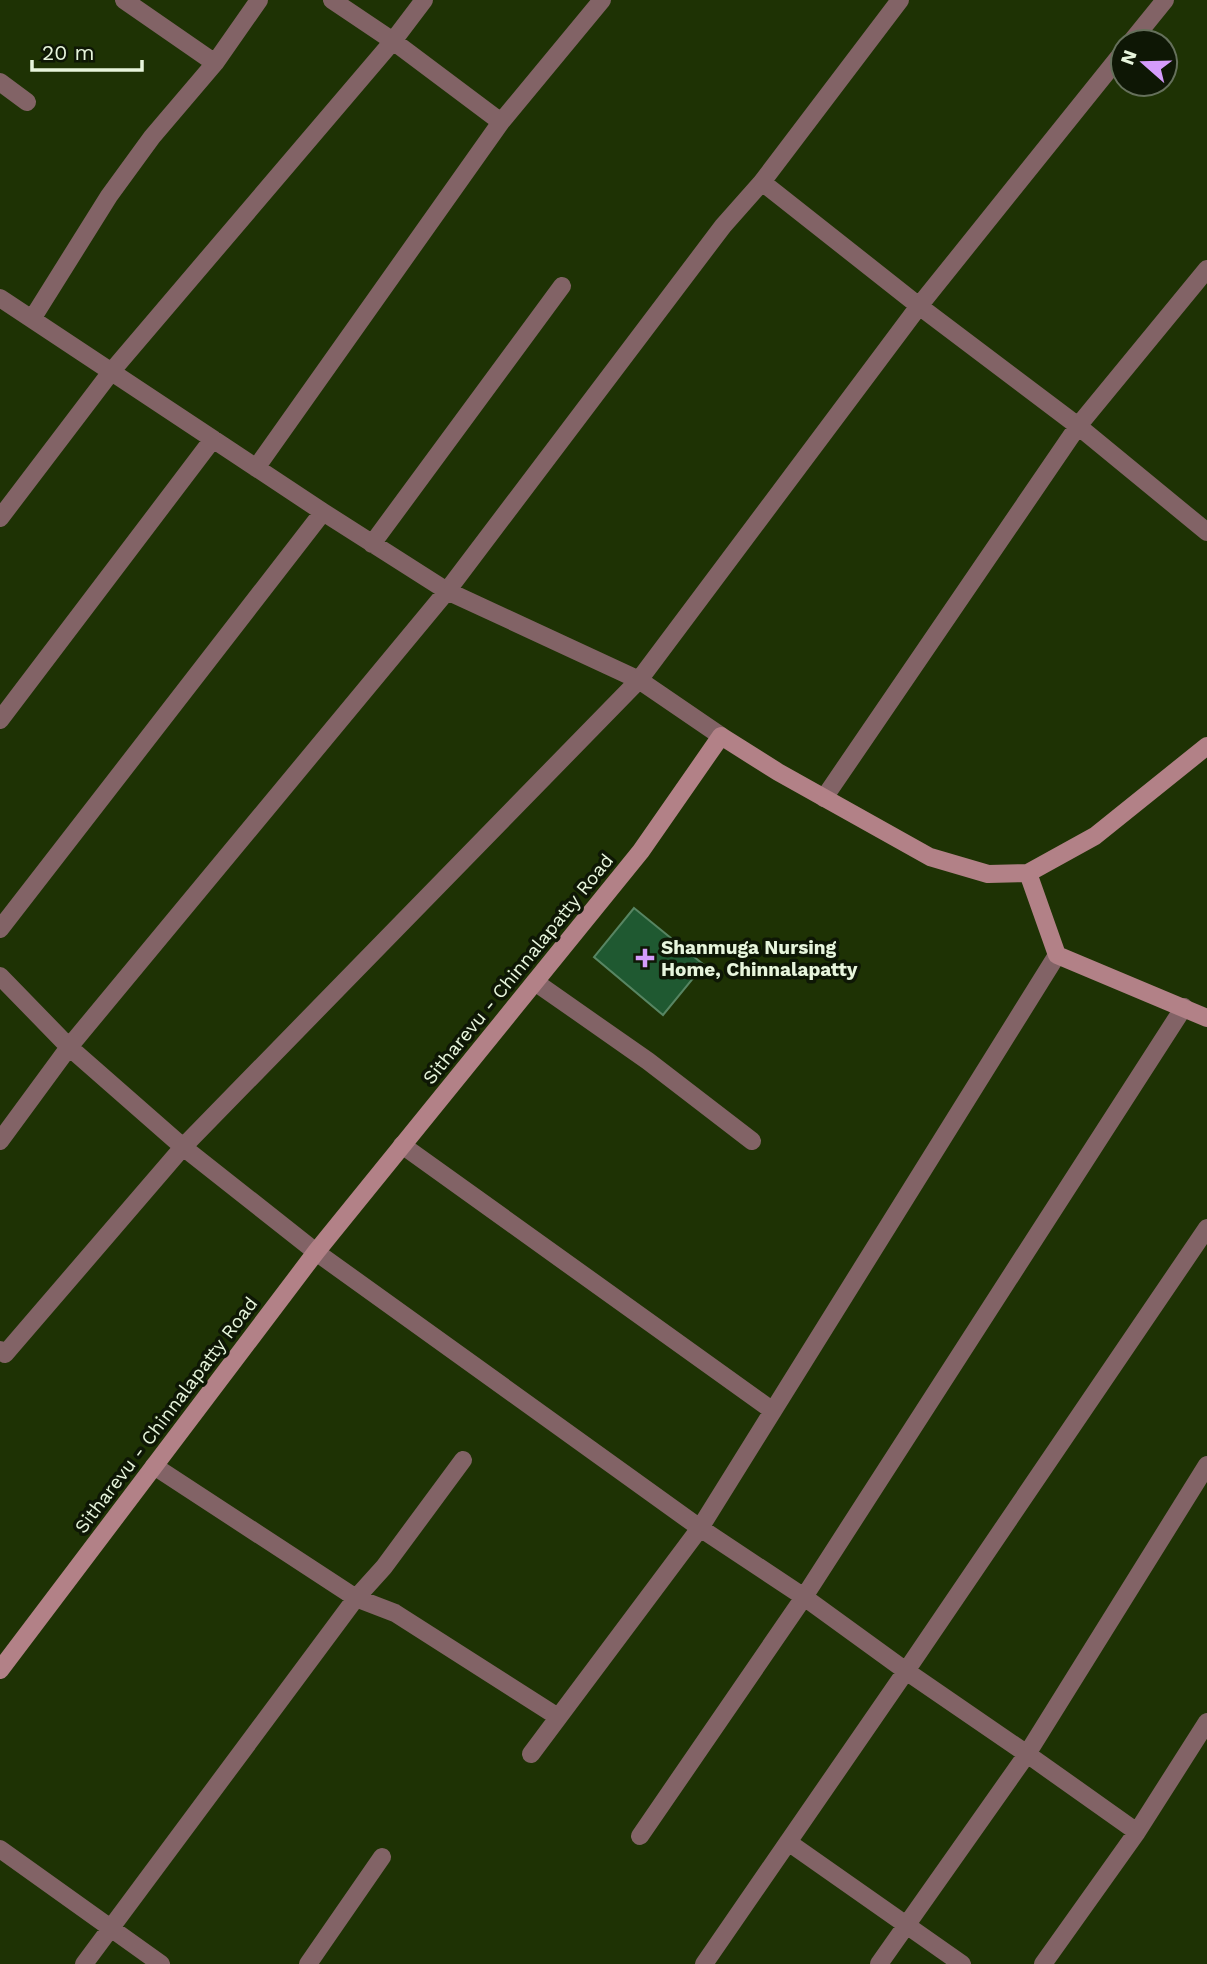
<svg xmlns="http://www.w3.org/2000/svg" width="1207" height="1964" font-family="'Work Sans',sans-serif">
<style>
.building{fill:#1f5931;stroke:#578562;stroke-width:2}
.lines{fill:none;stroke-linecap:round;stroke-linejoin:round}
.street{stroke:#826366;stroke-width:18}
.secondary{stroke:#b28187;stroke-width:18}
.poi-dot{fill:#d59cfb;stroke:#0e1705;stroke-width:2.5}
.labels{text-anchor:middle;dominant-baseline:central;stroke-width:7;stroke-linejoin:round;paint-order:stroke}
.poi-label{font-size:19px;font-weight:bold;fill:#e7f5dc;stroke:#0e1705;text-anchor:start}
.street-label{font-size:19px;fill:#e7f5dc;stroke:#0e1705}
</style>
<rect width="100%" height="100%" fill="#1e3204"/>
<path class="building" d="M 634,908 L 704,965 L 663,1015 L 594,957 Z"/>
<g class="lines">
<path class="street" d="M 124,0 L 215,63
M 332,0 L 393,41 L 501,122
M 1131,42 L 1165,0
M 0,82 L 27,102
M 762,182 L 919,306 L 1078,426 L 1207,532
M 0,298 L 323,512 L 447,591 L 639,680 L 721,736
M 32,319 L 109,196 L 152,137 L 215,63 L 259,0
M 256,468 L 501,122 L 602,0
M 0,518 L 111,372 L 393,41 L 424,0
M 372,544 L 562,286
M 0,720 L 213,439
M 824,798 L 1078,426 L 1207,269
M 0,929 L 323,512
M 1057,955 L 700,1528 L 316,1252 L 183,1147 L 639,680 L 919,306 L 1123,52
M 0,976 L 69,1047 L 0,1141
M 535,982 L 648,1061 L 752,1141
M 402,1145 L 773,1411
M 0,1350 L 5,1354 L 183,1147 L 69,1047 L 447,591 L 723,226 L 762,182 L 900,0
M 154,1466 L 356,1598 L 395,1613 L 558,1717
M 531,1754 L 700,1528 L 804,1597 L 1184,1007
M 640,1836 L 804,1597 L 906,1671 L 1207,1228
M 788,1842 L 962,1964
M 0,1849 L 161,1964
M 84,1964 L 356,1598 L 384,1567 L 463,1460
M 308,1964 L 382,1857
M 704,1964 L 906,1671 L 1027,1754 L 1207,1465
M 879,1964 L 1027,1754 L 1137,1832 L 1207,1722
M 1043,1964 L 1137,1832"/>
<path class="secondary" d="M 1028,873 L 1057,955 L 1207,1018
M 0,1670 L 316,1252 L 641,851 L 721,736 L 778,772 L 930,857 L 988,874 L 1028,873 L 1095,836 L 1207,746"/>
</g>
<path class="poi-dot" d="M641.5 947.5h7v7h7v7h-7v7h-7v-7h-7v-7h7z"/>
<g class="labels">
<g class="poi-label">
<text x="661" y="947">Shanmuga Nursing<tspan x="661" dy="22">Home, Chinnalapatty</tspan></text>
</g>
<g class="street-label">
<text transform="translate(518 969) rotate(-51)">Sitharevu - Chinnalapatty Road</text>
<text transform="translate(166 1415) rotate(-53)">Sitharevu - Chinnalapatty Road</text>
</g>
</g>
<g transform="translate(1144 63) rotate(290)"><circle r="33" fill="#0e1705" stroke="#65705b" stroke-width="2"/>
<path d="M0-5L12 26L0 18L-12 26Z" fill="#d59cfb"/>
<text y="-10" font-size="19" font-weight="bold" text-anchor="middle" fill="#e7f5dc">N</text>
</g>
<path d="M32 60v10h110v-10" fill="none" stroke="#e7f5dc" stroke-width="3.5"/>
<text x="42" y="60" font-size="21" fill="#e7f5dc" stroke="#0e1705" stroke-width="5" paint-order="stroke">20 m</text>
</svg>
